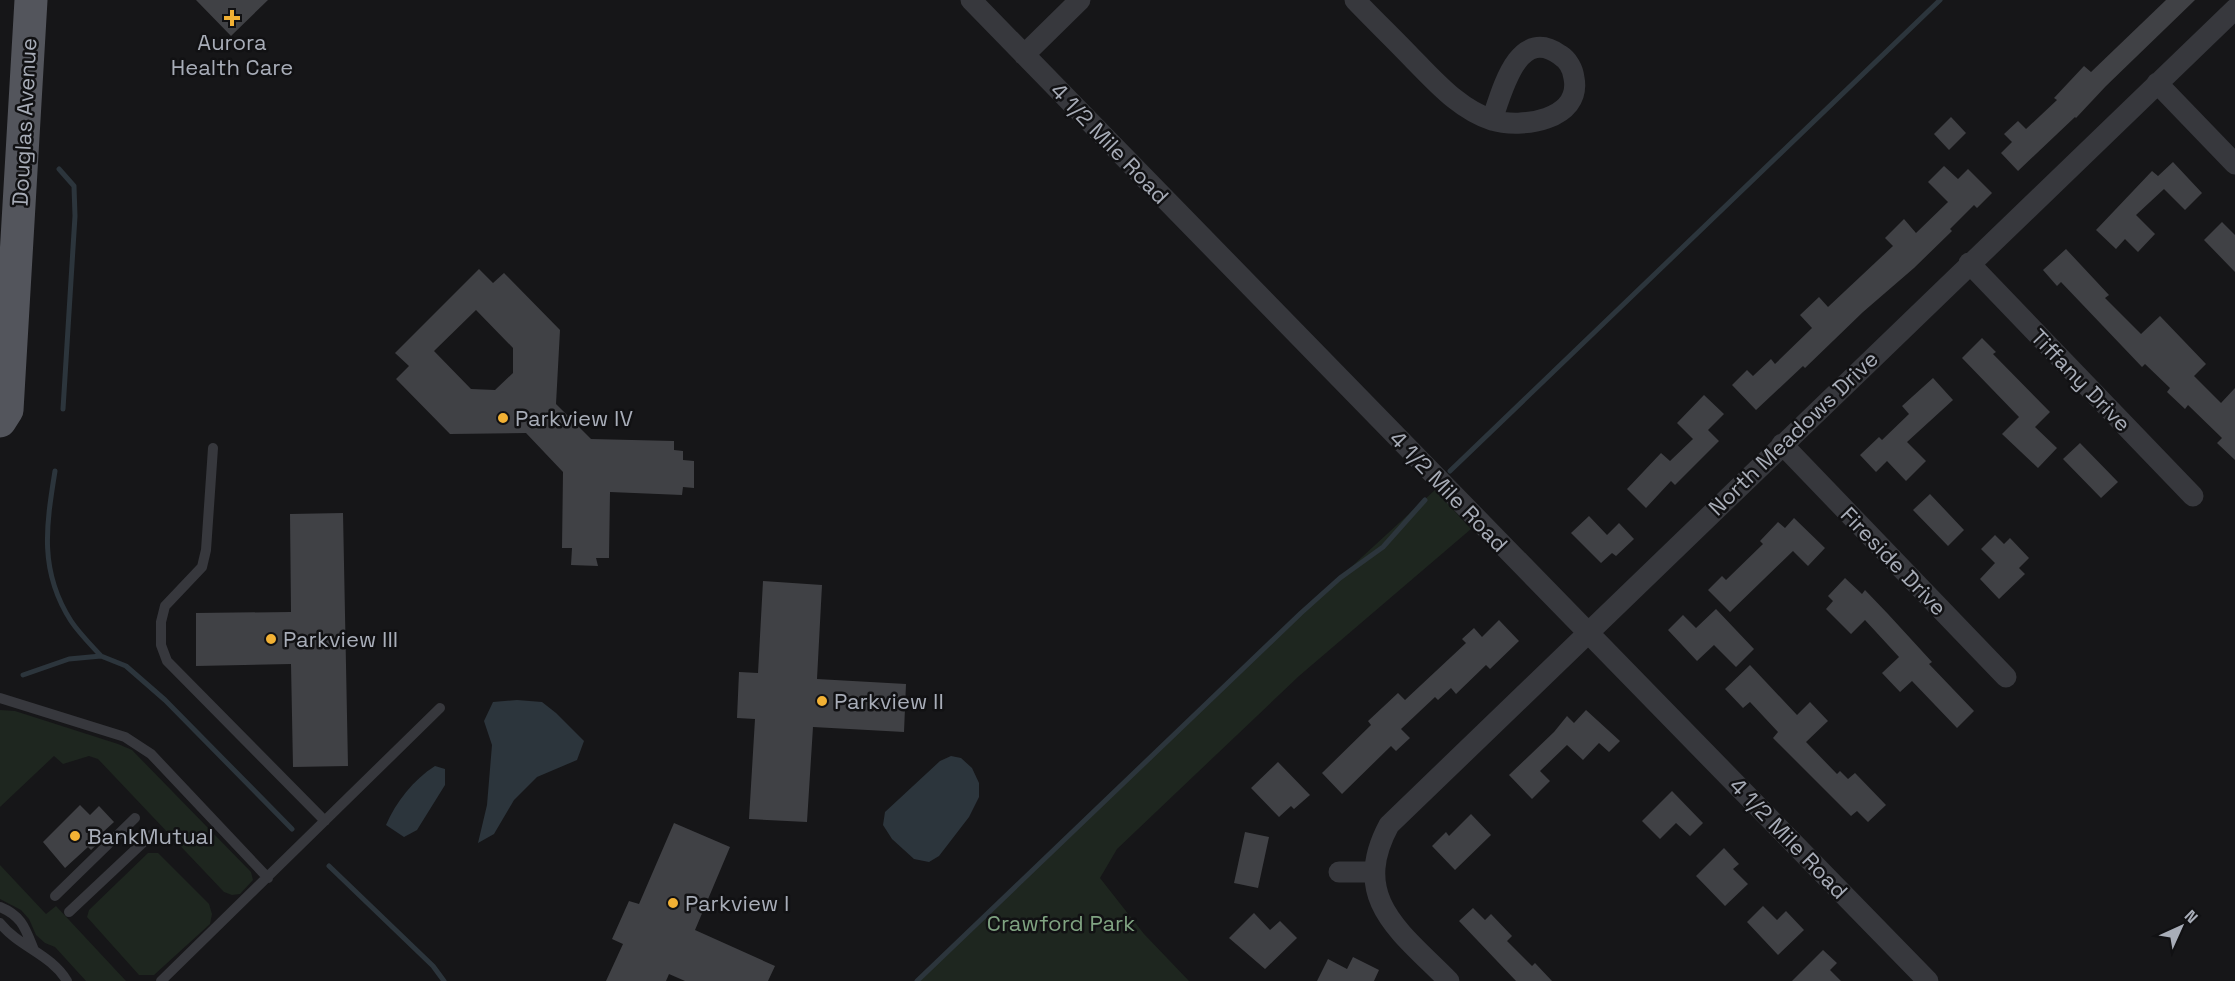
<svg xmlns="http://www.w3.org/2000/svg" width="2235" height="981" font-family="'Space Grotesk',sans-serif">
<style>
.green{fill:#1e261f}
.water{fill:#2c353c}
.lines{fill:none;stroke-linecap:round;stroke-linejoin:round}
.stream{stroke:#2c353c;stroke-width:5}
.building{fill:#404145;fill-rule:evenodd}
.lane{stroke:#37383d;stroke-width:10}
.street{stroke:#37383d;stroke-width:21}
.primary{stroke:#53555c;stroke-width:33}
.poi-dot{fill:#f2b134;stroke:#111113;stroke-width:2}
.labels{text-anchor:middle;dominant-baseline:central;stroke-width:5;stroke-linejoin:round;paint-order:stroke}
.poi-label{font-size:22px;fill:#a8adb8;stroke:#111113;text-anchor:start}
.street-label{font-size:22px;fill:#a8adb8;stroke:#111113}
.park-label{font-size:22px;fill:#7fa381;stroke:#111113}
</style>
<rect width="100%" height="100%" fill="#161618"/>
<path class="green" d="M 1435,490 L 1471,529 L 1299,676 L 1117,849 L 1100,878 L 1144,934 L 1189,981 L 917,981 L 1301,613 Z
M 0,710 L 15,711 L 118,744 L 132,750 L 251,872 L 253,880 L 240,894 L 232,895 L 224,892 L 98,759 L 89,756 L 63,764 L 54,756 L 0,807 Z
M 148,853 L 158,853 L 209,904 L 212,914 L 210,924 L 154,975 L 139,975 L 87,917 L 89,910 Z
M 0,865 L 46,914 L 56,906 L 126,981 L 86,981 L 55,947 L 45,943 L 36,935 L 29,919 L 21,910 L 0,899 Z"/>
<path class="water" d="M 517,700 L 542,702 L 556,713 L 584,741 L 577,760 L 537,777 L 514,800 L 494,834 L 478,843 L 487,805 L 492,745 L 484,721 L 493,702 Z
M 951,756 L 961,758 L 972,768 L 979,783 L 979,797 L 969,817 L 939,856 L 929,862 L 914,859 L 892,839 L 883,825 L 885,812 L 940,761 Z
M 435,766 L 445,769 L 445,785 L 417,830 L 404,837 L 386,825 C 396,802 413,780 435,766 Z"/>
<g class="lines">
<path class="stream" d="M 59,169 L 74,186 L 75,216 L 63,409
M 55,471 C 46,527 39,571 71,621 C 79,633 91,645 101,656
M 1450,471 L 1940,0
M 23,675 L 69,659 L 101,656 L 126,666 L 165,700 L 292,829
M 329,866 L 433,966 L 444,981
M 917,981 L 1301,613 L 1340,578 L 1383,547 L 1425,500"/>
</g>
<path class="building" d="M 196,0 L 268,0 L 231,36 Z
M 2166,0 L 2195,0 L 2106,86 L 2076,118 L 2075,117 L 2018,171 L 2001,153 L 2012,142 L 2004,134 L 2018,121 L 2026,129 L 2057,100 L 2054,98 L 2084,66 L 2091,72 Z
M 1951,117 L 1966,133 L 1949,150 L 1934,134 Z
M 2173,162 L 2202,193 L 2185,210 L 2164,189 L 2136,215 L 2155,234 L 2138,252 L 2125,239 L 2116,249 L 2096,230 L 2152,171 L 2158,176 Z
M 1944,166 L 1958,179 L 1968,169 L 1992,193 L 1977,208 L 1974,205 L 1950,229 L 1952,231 L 1914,268 L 1863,312 L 1805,368 L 1803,366 L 1756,410 L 1732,385 L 1747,370 L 1753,376 L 1771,359 L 1775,364 L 1812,328 L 1800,315 L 1819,297 L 1828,307 L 1893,246 L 1885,238 L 1904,219 L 1916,233 L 1948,202 L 1928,182 Z
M 2222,222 L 2235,235 L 2235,272 L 2204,240 Z
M 2066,249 L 2109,295 L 2105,298 L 2141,334 L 2160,316 L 2206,364 L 2194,376 L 2221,403 L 2235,388 L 2235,460 L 2217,443 L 2222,438 L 2188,405 L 2185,409 L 2167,392 L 2170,388 L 2145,364 L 2142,367 L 2061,282 L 2057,286 L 2043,270 Z
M 479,269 L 493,283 L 504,273 L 560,330 L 556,404 L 591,439 L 674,441 L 674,450 L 683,451 L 683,460 L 694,461 L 694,488 L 683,487 L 682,495 L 610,492 L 609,558 L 596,558 L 598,566 L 571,565 L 572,548 L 562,548 L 563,472 L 526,433 L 450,434 L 396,379 L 409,366 L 395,353 ZM 476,310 L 513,348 L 513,373 L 495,390 L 471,389 L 434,351 Z
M 1982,338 L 1996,352 L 1993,354 L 2050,412 L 2035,427 L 2057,448 L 2038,468 L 2002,434 L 2019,417 L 1962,358 Z
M 1933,378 L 1953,400 L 1907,442 L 1926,461 L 1906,481 L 1887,461 L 1876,472 L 1860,455 L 1879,437 L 1882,440 L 1909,414 L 1902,406 Z
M 1704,395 L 1724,414 L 1708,430 L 1719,441 L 1675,485 L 1671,481 L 1646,508 L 1627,489 L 1661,453 L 1670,461 L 1693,439 L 1677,423 Z
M 2080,443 L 2118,482 L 2101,498 L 2063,459 Z
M 1930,494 L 1964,530 L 1948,546 L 1913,510 Z
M 343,513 L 348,766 L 293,767 L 291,664 L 196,666 L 196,613 L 291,612 L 290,514 Z
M 1589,516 L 1607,535 L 1619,523 L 1634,539 L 1616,556 L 1612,553 L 1601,563 L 1571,533 Z
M 1794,518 L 1825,548 L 1808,566 L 1793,551 L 1730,612 L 1708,590 L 1722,576 L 1726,580 L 1763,544 L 1760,541 L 1778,522 L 1785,528 Z
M 1995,535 L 2004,544 L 2010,538 L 2029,558 L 2019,568 L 2025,574 L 1999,599 L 1980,579 L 1995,563 L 1981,549 Z
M 1845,578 L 1862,594 L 1865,590 L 1888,614 L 1932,662 L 1929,664 L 1974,711 L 1957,728 L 1912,681 L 1900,692 L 1882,673 L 1899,657 L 1865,620 L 1851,634 L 1826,609 L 1833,601 L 1828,596 Z
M 763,581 L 822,585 L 817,679 L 906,684 L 904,732 L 813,727 L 807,822 L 749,819 L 755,719 L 737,718 L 739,672 L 758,673 Z
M 1716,609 L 1754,649 L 1736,667 L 1714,645 L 1697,661 L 1668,630 L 1683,615 L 1696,628 Z
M 1499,620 L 1519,641 L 1490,669 L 1486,665 L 1456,694 L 1451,688 L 1438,700 L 1435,697 L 1401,729 L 1410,738 L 1396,751 L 1391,746 L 1342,794 L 1322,773 L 1371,725 L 1368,721 L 1398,693 L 1405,700 L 1466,643 L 1462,639 L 1474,628 L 1482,637 Z
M 1750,665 L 1797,715 L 1810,702 L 1828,721 L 1806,742 L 1837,774 L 1840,771 L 1848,779 L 1855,773 L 1886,805 L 1868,822 L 1857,811 L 1851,816 L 1773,738 L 1778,732 L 1750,702 L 1743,708 L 1725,689 Z
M 1586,710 L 1620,741 L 1609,752 L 1599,743 L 1583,760 L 1567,745 L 1540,771 L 1550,781 L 1532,799 L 1509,775 L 1554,732 L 1567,716 L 1574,723 Z
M 1278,762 L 1310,795 L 1294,809 L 1291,806 L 1279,817 L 1251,788 Z
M 1672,791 L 1703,823 L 1690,836 L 1676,823 L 1660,839 L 1642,821 Z
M 80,805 L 90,815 L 99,806 L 114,822 L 102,833 L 105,837 L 91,850 L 88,847 L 65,868 L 43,842 Z
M 1471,814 L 1491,835 L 1455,870 L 1432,846 L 1446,832 L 1449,836 Z
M 674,823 L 730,847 L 695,930 L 775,966 L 768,981 L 685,981 L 669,974 L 666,981 L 606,981 L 623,944 L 612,939 L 629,901 L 639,904 Z
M 1245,832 L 1269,837 L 1258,888 L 1234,883 Z
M 1724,848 L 1739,864 L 1733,869 L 1748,884 L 1725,906 L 1696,876 Z
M 1763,906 L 1777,920 L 1786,911 L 1804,930 L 1778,955 L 1747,922 Z
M 1473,908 L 1485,920 L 1491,914 L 1512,936 L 1507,941 L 1532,966 L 1535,963 L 1552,981 L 1516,981 L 1459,921 Z
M 1254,913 L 1270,930 L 1280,921 L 1297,938 L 1265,969 L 1229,938 Z
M 1823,950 L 1837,963 L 1830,970 L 1841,981 L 1792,981 Z
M 1353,957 L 1379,970 L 1374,981 L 1317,981 L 1328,959 L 1347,969 Z"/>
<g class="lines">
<path class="lane" d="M 213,448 L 206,550 L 202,567 L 165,606 L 161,622 L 161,645 L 167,661 L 325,821
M 0,698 L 125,737 L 151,754 L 268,878
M 55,896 L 135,818
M 0,907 C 22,916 25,928 34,950
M 69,912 L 151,835
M 0,923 C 19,947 51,954 67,981
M 161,981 L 440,708"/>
<path class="street" d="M 971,0 L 1928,981
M 1355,0 C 1374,20 1394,39 1413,59 C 1436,82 1459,109 1492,120 C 1521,129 1582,120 1574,78 C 1573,69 1568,60 1560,55 C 1518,25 1502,91 1492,120
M 1024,55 L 1080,0
M 2157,83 L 2235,164
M 1969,263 L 2193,496
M 1782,444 L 2006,677
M 1339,872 L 1374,872
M 1449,981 C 1401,932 1349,899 1389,825 L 2235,9"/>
<path class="primary" d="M 0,421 L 7,410 L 31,0"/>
</g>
<g class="poi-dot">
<path d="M229 9h6v6h6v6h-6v6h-6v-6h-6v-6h6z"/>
<circle cx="503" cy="418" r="6"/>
<circle cx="271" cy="639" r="6"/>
<circle cx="822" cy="701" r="6"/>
<circle cx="75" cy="836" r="6"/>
<circle cx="673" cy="903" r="6"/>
</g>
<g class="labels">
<g class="poi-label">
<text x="232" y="42" text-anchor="middle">Aurora<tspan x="232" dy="25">Health Care</tspan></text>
<text x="515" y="418">Parkview IV</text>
<text x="283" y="639">Parkview III</text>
<text x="834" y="701">Parkview II</text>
<text x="87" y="836">BankMutual</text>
<text x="685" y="903">Parkview I</text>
</g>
<g class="street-label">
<text transform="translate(24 122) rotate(-87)">Douglas Avenue</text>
<text transform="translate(1110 143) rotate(46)">4 1/2 Mile Road</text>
<text transform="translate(2081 380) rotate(46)">Tiffany Drive</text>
<text transform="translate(1793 433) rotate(-44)">North Meadows Drive</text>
<text transform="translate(1449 491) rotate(46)">4 1/2 Mile Road</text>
<text transform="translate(1894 561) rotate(46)">Fireside Drive</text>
<text transform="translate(1789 838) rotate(46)">4 1/2 Mile Road</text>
</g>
<g class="park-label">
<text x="1061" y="923">Crawford Park</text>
</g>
</g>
<g transform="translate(2181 927) rotate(45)" stroke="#111113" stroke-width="4.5" paint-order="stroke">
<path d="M0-4.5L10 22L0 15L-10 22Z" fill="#a8adb8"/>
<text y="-9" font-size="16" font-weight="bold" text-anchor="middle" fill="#a8adb8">N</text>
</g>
</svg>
